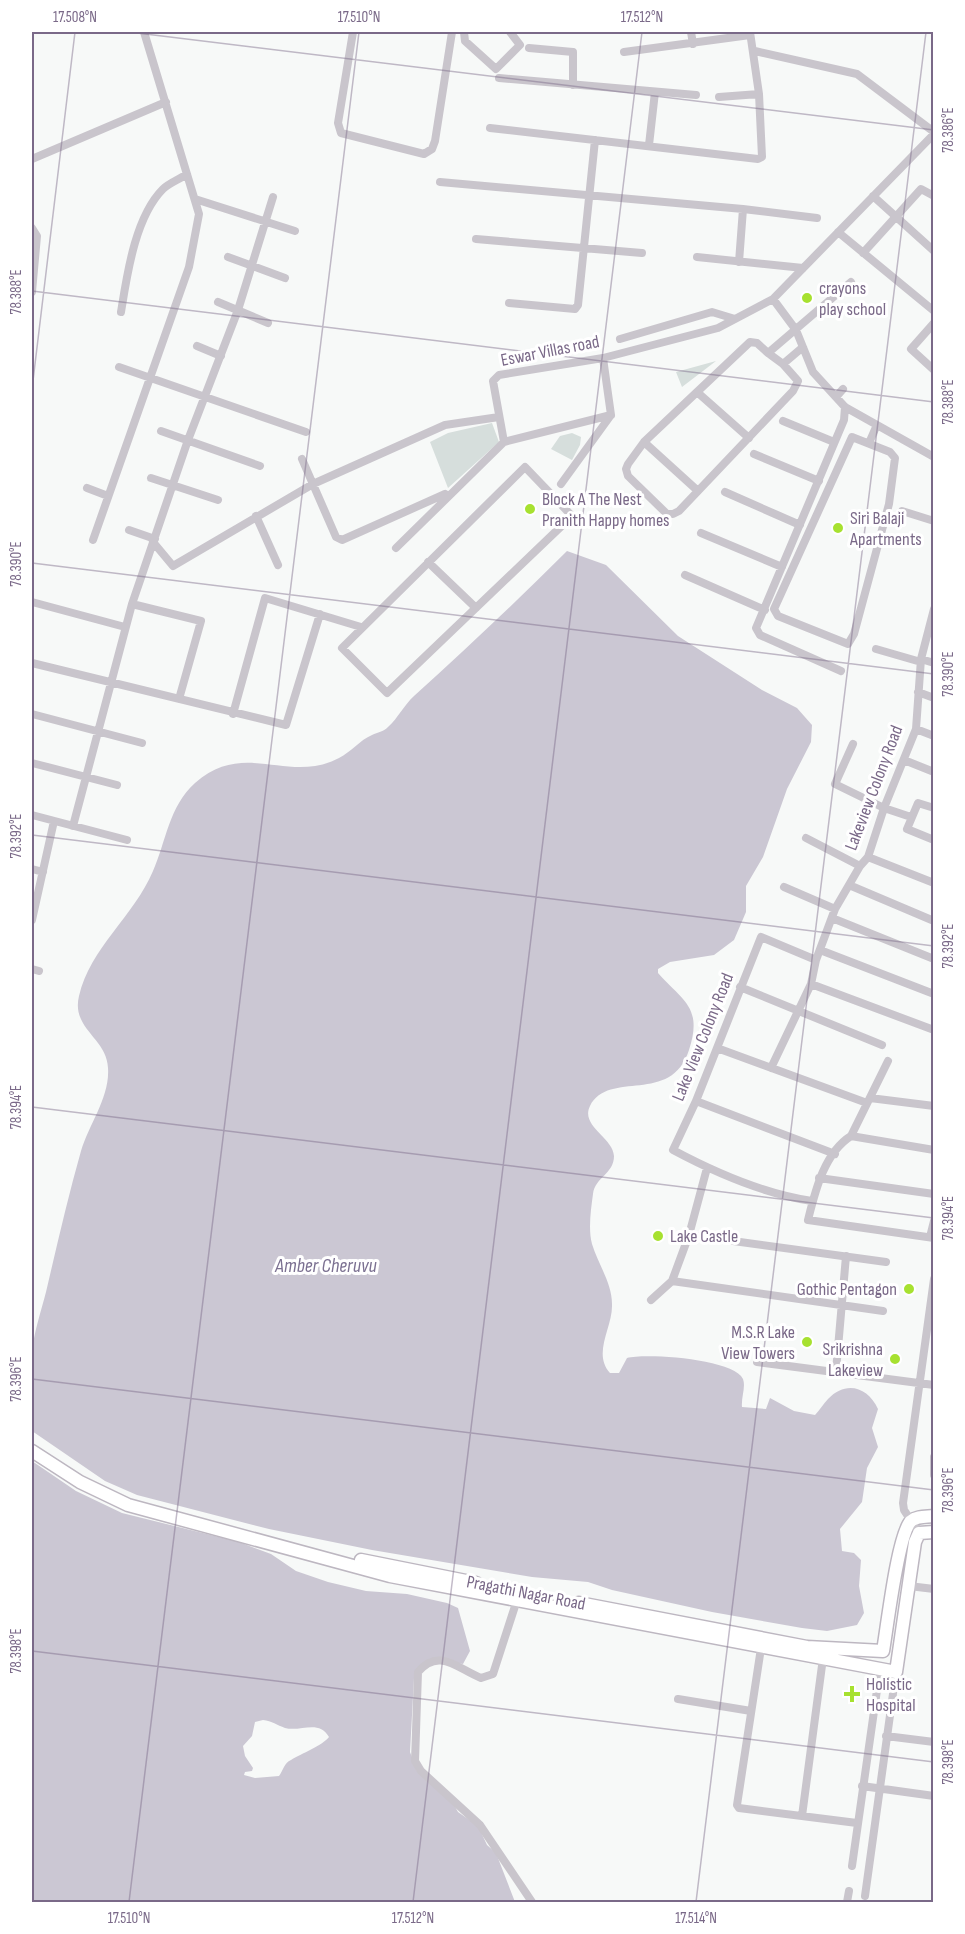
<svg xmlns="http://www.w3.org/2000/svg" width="965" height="1934" font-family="'Sofia Sans Condensed',sans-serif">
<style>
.green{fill:#d6dedc}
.water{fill:#cbc7d3;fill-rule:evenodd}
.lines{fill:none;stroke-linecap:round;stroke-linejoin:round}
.secondary-casing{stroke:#bdb7c1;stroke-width:15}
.street{stroke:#c9c5cc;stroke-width:8}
.secondary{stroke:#fff;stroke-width:12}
.ticks{fill:none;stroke:#7a6988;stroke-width:1.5;stroke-opacity:0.45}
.poi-dot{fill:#a7e130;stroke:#fff;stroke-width:2}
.labels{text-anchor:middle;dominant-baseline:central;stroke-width:6;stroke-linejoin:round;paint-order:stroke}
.poi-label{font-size:18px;fill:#7a6988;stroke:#fff;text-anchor:start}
.street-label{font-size:18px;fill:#7a6988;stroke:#fff}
.water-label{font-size:20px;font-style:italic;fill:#7b7091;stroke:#fff}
.neatline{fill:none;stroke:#7a6988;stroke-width:2}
.ticks-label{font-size:15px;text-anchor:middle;fill:#7a6988}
</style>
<rect width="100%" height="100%" fill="#f7f9f8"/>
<path class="green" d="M 716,361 L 682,387 L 676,372 Z
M 492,423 L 499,442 L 448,488 L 430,442 L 448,433 Z
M 572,433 L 581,437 L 580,445 L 572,460 L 551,449 L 560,436 Z"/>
<path class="water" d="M 567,551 L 606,565 L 678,636 L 762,690 L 797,708 L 812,725 L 811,742 L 787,789 L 763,857 L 746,886 L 746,912 L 734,940 L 714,955 L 670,962 L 658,969 L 658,973 C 683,1001 703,1007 689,1050 C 671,1106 609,1069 590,1106 C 580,1126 613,1137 614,1156 C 614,1174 595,1177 593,1194 C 591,1209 588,1229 592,1244 C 598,1264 612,1283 612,1304 C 613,1327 592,1353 610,1373 L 619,1373 L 627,1358 C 647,1353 734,1359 743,1379 C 746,1387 741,1398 742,1407 L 766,1409 L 770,1398 L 794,1411 L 815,1415 C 820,1410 823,1404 828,1399 C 846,1380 868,1387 878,1409 L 872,1428 L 878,1447 L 867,1468 L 862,1502 L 840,1529 L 842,1551 L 854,1553 L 861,1560 L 859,1586 L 864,1613 L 857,1625 L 827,1631 L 802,1628 L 712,1612 L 612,1590 L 588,1582 L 532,1577 L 372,1550 L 269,1529 L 137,1495 L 105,1481 L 32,1431 C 31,1406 30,1380 32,1355 C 33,1334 41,1312 46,1292 C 57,1245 68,1197 81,1151 C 89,1124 110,1097 108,1068 C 107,1038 71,1029 79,996 C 90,948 134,916 153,871 C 166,842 169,806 195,783 C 245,739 288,785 339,758 C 351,752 360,740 372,735 C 378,732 383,732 388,727 C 398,718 404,705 414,696 C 466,649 517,601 567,551 Z
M 32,1461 L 76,1491 L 122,1513 L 239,1542 L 271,1554 L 296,1571 L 328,1582 L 366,1591 L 407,1594 L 447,1603 L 458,1608 L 470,1651 L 463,1664 L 432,1659 L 414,1678 L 410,1752 L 417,1771 L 453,1803 L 458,1812 L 478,1826 L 487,1845 L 496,1853 L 515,1902 L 32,1902 ZM 263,1720 C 272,1721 277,1725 285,1728 C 301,1732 319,1719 329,1737 C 323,1745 301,1754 291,1760 C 284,1763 283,1771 279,1776 L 255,1778 L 244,1775 L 245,1772 L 252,1771 L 253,1768 L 245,1756 L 243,1746 L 252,1736 L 255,1722 Z"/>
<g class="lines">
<defs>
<path id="secondary" d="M 32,1451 L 80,1482 L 128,1505 L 390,1576 L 896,1672 L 915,1542 L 919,1533 L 934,1532
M 361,1560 L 476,1583
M 579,1603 L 807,1647 L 883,1651 C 887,1628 898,1533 911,1521 C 917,1516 926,1517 934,1516"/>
</defs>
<use href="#secondary" class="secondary-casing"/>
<path class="street" d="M 353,32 L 338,123 L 341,133 L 424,154 L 432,149 L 435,141 L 452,32
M 464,32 L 465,41 L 496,69 L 520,45 L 510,32
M 691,32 L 693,44
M 529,48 L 573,52 L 573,85
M 755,51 L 857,74 L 934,132
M 624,52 L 750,35
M 499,78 L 696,95
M 719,97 L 759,94
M 490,128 L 758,159 L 762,157 L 759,94 L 750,32
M 649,145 L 655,92
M 32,159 L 166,102
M 440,182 L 743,209 L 817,218
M 873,196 L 934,251
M 195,199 L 295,231
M 32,228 L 37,236 L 32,292
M 838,232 L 934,311
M 476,239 L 642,253
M 863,253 L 921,189 L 934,196
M 228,257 L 285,278
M 697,257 L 803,268
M 739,262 L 743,209
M 773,299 L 796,330 L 813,372 L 845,407 L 934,457
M 218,302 L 268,323
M 509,303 L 575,309 L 578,305 L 595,140
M 121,312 C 127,275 135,217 163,189 C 169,183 180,179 187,174
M 934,323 L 911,349 L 934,370
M 620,339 L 712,312 L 735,319
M 197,346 L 221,356
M 803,347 L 783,364 L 798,381 L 793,391 L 679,511 L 673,514 L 667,514 L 628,476 L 626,469 L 628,464 L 644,442 L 750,342 L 757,343 L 768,353 L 851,282
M 768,353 L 783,364
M 119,367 L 306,432
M 697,392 L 749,438
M 836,397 L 843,389
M 783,421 L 834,442
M 161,431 L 260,466
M 852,437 L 890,452 L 895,458 L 889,504 L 854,634 L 848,644 L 778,616 L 774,609 Z
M 504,442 L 611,415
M 644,442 L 698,491
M 869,443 L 876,427
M 754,454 L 819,481
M 302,459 L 336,537 L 342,540 L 445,494
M 525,467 L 572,516 L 387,693 L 342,648 Z
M 151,478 L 218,500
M 561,484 L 611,415 L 603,358
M 87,488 L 108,496
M 725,492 L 800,525
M 902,511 L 934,521
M 256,516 L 278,565
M 129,530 L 155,539
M 701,533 L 782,567
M 93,540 L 189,267 L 199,214 L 144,32
M 153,542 L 173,566 L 313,484 L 445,425 L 499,417
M 396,548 L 504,442 L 493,381 L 499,375 L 603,358 L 718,328 L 773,299 L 934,134
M 428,562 L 476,608
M 685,575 L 765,610
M 32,602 L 125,627
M 132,604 L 201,621 L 179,699
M 876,649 L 921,662
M 921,659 L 934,663
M 32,663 L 286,725 L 320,614
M 841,671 L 760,635 L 756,628 L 844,420 L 845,407
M 918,692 L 934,698
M 32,714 L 142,743
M 233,714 L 265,598 L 361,627
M 916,729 L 934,736
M 853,744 L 835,784 L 884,808 L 911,817
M 904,760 L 934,772
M 32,763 L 117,785
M 934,808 L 918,803 L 907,829 L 934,840
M 32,815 L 127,840
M 73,826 L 132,604 L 188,440 L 238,310 L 273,197
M 806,838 L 860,866
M 868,857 L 934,883
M 32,869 L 43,872
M 849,885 L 934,921
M 784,887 L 835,909
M 832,918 L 934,959
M 32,920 L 54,821
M 820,950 L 934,994
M 32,969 L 39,971
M 811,984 L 934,1030
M 740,987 L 882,1045
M 717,1048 L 867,1103
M 888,1061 L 851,1136 L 934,1150
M 771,1068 L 811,984 L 816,960 L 835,909 L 860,866 L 868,857 L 884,808 L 916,729 L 921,659 L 934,609
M 870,1098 L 934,1106
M 696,1101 L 835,1154
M 851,1136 C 824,1153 815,1192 808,1220 L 934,1238
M 819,1178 L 934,1194
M 812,1201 C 765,1194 716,1173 673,1150 L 696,1101 L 761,937 L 816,960
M 689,1235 L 886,1262
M 930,1237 L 934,1221
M 672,1281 L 883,1311
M 651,1300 L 672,1281 L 689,1235 L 707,1168
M 757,1362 L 934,1385
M 836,1371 L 846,1256
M 934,1457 L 934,1475
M 919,1533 L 904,1510 L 903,1503 L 934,1279
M 909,1586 L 934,1589
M 517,1600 L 493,1674 L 481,1678 C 458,1669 439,1647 418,1672 L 415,1761 L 421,1771 L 480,1825 L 532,1902
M 761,1648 L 737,1805 L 739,1808 L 857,1823
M 678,1699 L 751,1711
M 886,1736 L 934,1742
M 862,1786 L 934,1796
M 802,1816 L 823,1658
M 852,1866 L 880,1669
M 865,1896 L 896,1672
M 847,1902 L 849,1891"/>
<use href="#secondary" class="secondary"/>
</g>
<path class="ticks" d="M 129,32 L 934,130M 32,291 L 934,402M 32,389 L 75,32M 32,563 L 934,674M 32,835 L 934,946M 32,1107 L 934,1218M 32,1379 L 934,1490M 32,1651 L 934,1762M 129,1902 L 359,32M 413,1902 L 642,32M 696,1902 L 926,32"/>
<g class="poi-dot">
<circle cx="807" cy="298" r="6"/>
<circle cx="530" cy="509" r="6"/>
<circle cx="838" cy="528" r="6"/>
<circle cx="658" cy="1236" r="6"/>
<circle cx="909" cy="1289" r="6"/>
<circle cx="807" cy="1342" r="6"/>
<circle cx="895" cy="1359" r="6"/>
<path d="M849 1685h6v6h6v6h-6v6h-6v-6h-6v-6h6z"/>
</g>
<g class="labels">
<g class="poi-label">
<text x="819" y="288">crayons<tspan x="819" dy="21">play school</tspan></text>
<text x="542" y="499">Block A The Nest<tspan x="542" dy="21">Pranith Happy homes</tspan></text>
<text x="850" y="518">Siri Balaji<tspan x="850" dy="21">Apartments</tspan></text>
<text x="670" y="1236">Lake Castle</text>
<text x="897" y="1289" text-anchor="end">Gothic Pentagon</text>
<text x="795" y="1332" text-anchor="end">M.S.R Lake<tspan x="795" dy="21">View Towers</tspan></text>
<text x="883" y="1349" text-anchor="end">Srikrishna<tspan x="883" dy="21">Lakeview</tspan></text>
<text x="866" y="1684">Holistic<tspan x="866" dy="21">Hospital</tspan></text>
</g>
<g class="street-label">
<text transform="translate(550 351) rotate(-11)">Eswar Villas road</text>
<text transform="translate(874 788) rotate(-69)">Lakeview Colony Road</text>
<text transform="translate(703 1037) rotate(-68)">Lake View Colony Road</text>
<text transform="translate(526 1593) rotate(11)">Pragathi Nagar Road</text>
</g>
<g class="water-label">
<text x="326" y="1266">Amber Cheruvu</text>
</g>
</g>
<rect width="965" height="1934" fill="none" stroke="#ffffff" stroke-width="66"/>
<rect x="33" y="33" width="899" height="1868" class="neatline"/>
<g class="ticks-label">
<text x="75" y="22">17.508°N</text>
<text x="359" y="22">17.510°N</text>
<text x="642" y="22">17.512°N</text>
<text transform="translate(948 130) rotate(-90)" y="5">78.386°E</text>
<text transform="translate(16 292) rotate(-90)" y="5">78.388°E</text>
<text transform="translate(948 402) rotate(-90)" y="5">78.388°E</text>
<text transform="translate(16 564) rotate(-90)" y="5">78.390°E</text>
<text transform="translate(948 674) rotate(-90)" y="5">78.390°E</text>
<text transform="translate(16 836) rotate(-90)" y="5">78.392°E</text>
<text transform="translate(948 946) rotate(-90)" y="5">78.392°E</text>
<text transform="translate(16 1107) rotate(-90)" y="5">78.394°E</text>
<text transform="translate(948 1218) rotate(-90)" y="5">78.394°E</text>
<text transform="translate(16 1379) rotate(-90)" y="5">78.396°E</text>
<text transform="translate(948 1490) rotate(-90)" y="5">78.396°E</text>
<text transform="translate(16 1651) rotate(-90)" y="5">78.398°E</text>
<text transform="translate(948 1762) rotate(-90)" y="5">78.398°E</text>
<text x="129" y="1923">17.510°N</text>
<text x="413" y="1923">17.512°N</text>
<text x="696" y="1923">17.514°N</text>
</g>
</svg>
